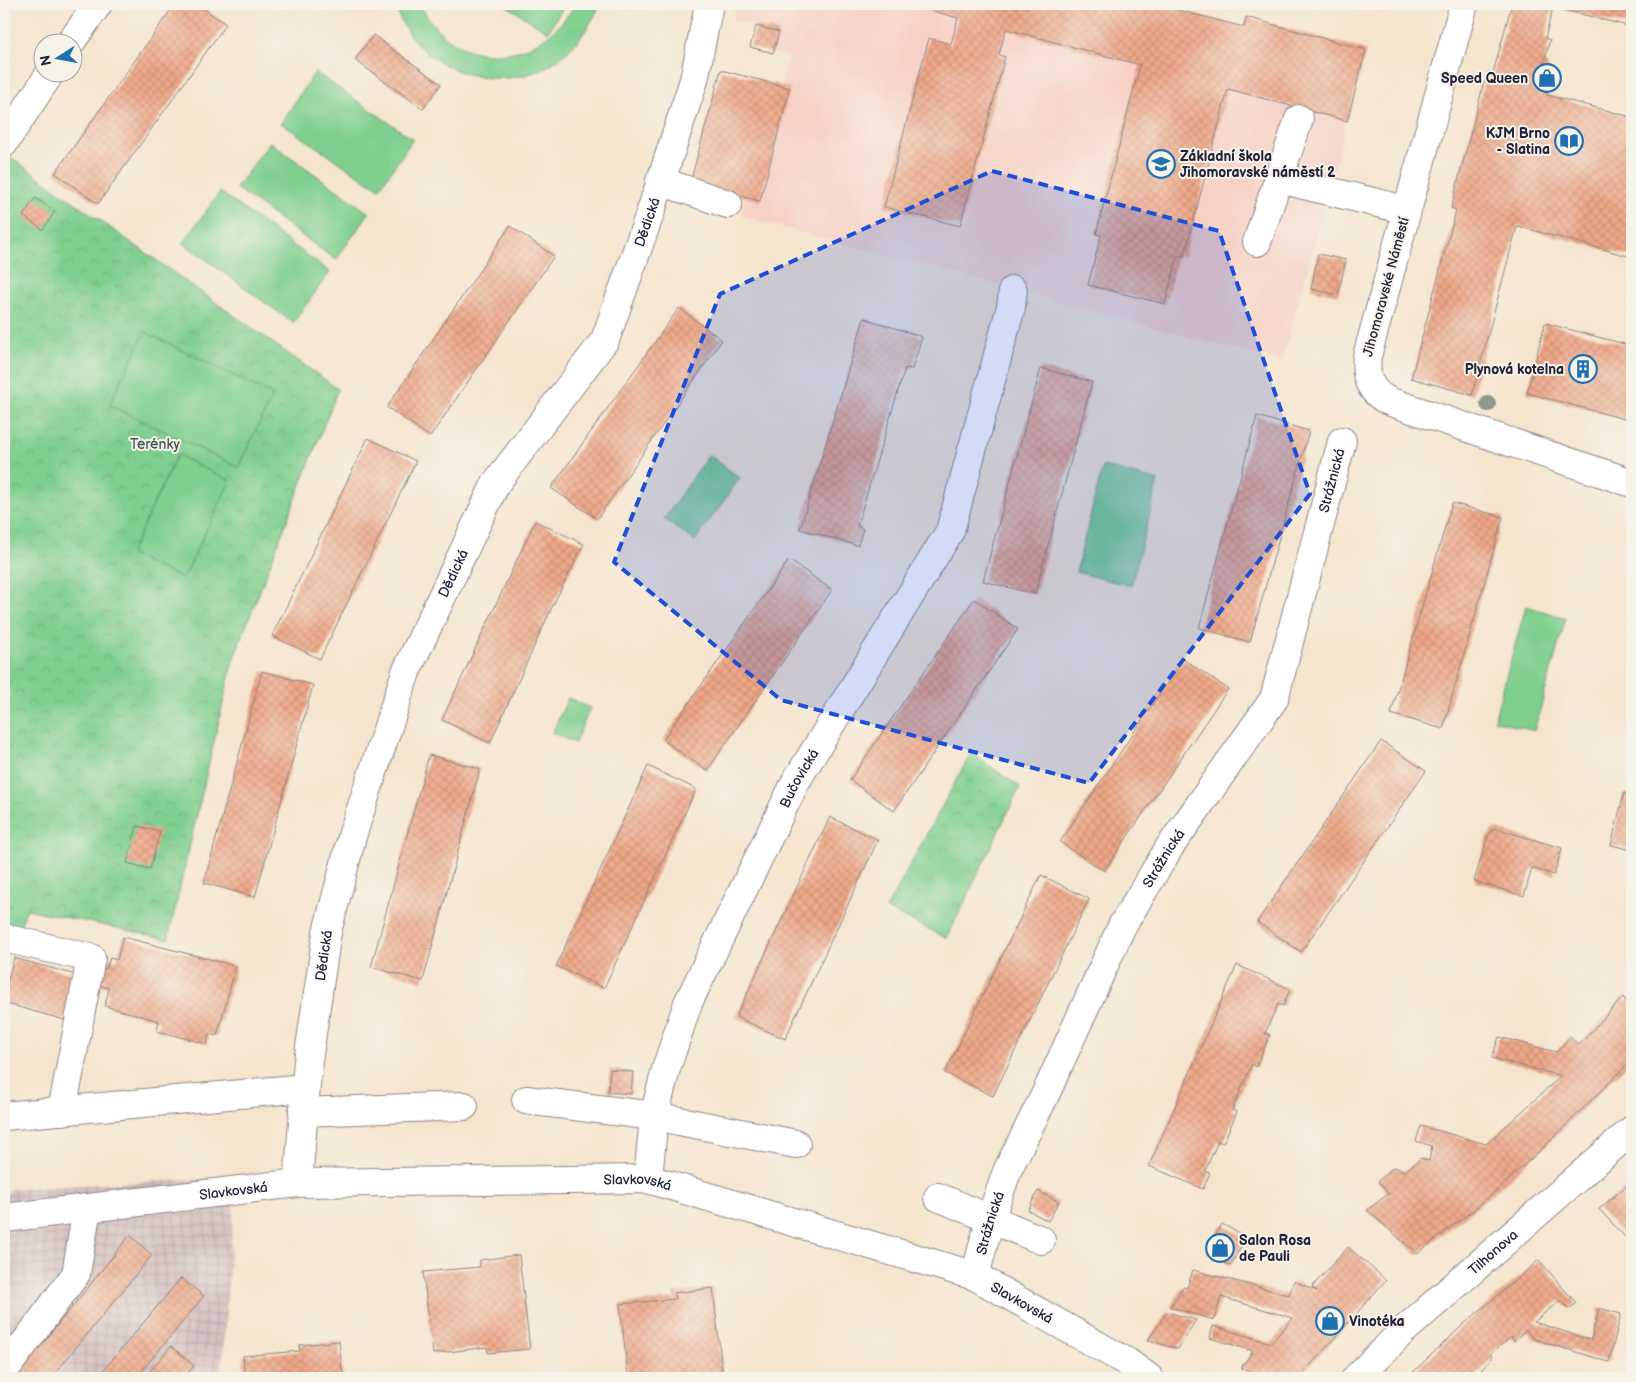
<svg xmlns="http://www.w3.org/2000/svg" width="1636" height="1382" font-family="'Balsamiq Sans',sans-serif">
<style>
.built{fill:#f7d1c6}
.industrial{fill:url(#industrial-grid)}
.park{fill:url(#park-crowns);stroke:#507865}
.garden{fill:#7fcf8f;stroke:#507865}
.building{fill:url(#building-cross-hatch)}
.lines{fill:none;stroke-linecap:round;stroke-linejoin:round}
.minor-casing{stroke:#8c8484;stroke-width:30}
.minor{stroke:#fff;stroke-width:28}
.tree{fill:#90968b}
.marked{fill:#1d4ed8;fill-opacity:0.2;stroke:#1d4ed8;stroke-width:4;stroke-dasharray:10 6;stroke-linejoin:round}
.labels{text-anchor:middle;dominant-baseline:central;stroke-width:4;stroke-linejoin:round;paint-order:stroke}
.poi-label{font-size:14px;font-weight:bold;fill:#22223b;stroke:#f7f3e8;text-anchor:end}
.street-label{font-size:14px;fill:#22223b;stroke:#f7f3e8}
.park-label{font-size:14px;fill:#3e5654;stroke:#f7f3e8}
</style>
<defs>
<pattern id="industrial-grid" width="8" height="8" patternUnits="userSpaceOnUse" patternTransform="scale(1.25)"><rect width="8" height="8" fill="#d2bfbf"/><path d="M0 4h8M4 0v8" fill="none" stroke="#b4a4a5"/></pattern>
<pattern id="park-crowns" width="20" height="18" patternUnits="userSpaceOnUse" patternTransform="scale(1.25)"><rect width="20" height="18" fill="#7fcf8f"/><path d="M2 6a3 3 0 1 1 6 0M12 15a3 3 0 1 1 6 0" fill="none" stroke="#6db17c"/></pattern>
<pattern id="building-cross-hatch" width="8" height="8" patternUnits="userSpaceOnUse" patternTransform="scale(1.25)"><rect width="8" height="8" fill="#efa888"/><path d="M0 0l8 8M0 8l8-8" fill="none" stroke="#cd9076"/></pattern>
</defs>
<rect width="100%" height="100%" fill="#f7f3e8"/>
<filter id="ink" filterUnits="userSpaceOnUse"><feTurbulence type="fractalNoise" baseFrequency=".02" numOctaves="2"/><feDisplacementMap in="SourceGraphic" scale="10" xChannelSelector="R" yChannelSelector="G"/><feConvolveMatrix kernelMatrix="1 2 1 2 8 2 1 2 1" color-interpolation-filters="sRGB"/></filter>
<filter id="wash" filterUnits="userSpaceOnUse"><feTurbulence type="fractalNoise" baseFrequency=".0096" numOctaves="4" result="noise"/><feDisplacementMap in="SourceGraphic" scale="20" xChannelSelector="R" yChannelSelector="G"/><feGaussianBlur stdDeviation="1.12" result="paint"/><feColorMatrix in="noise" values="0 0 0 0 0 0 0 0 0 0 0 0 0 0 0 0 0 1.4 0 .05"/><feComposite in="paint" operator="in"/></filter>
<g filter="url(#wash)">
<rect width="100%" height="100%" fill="#f5e5ce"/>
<path class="built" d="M 736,4 L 1154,4 L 1244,27 L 1246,17 L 1366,50 L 1282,362 L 741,216 L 744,197 L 690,183 L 721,70 L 781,85 L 788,57 L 773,53 L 779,32 L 733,20 Z"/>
<path class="industrial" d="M 236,1177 L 221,1378 L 4,1378 L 4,1199 L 11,1189 Z"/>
<path class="park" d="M 9,156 L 338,389 L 233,660 L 168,939 L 27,909 L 19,928 L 4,925 L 4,165 Z
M 971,753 L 1020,787 L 947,938 L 886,909 Z"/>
<path class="garden" d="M 395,4 L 420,4 C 454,74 539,68 575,4 L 601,4 C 590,24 579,44 560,58 C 505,101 413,72 395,4 Z
M 504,4 L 565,4 L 548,32 Z
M 315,72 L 413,139 L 379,189 L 281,123 Z
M 270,142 L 369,213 L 336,260 L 236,188 Z
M 220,192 L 330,272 L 293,323 L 183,243 Z
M 145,332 L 273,395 L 238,467 L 109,405 Z
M 177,455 L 230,481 L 183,579 L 130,554 Z
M 709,455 L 740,478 L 695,541 L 664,519 Z
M 1103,466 L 1158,481 L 1131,586 L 1076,572 Z
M 1526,606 L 1566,618 L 1534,731 L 1494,720 Z
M 568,698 L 590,708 L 575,743 L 552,733 Z"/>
<g id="blocks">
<path class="building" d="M 175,4 L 197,4 L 226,24 L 98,204 L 55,173 Z
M 907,4 L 1154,4 L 1244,27 L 1246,17 L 1366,50 L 1347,121 L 1228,89 L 1184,257 L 1178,255 L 1165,304 L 1088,285 L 1101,235 L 1096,234 L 1140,65 L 1006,29 L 999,55 L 1005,57 L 960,226 L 884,207 L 929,38 L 951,44 L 958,18 Z
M 1512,4 L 1632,4 L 1632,27 L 1553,7 L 1545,38 L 1550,40 L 1544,61 L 1550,71 L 1543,92 L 1548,93 L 1547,95 L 1632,117 L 1632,257 L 1517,226 L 1472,395 L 1411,378 L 1456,210 L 1451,208 L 1483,86 L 1488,72 L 1493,73 Z
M 756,26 L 779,32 L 773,53 L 750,47 Z
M 373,35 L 441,84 L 423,109 L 355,60 Z
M 721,70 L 790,88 L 760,201 L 690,183 Z
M 35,198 L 55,211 L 43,230 L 23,216 Z
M 510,226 L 554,256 L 430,437 L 387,407 Z
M 1318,254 L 1346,260 L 1338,295 L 1311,289 Z
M 679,308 L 722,340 L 597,519 L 551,488 Z
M 864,318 L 922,337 L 912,369 L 905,368 L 857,526 L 863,529 L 858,545 L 855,545 L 800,529 Z
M 1545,323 L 1632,346 L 1632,421 L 1527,393 Z
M 1041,368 L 1092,382 L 1035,594 L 983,581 Z
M 1257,416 L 1309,431 L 1250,642 L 1199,628 Z
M 368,438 L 416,461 L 320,659 L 272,636 Z
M 1452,503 L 1503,517 L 1443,729 L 1391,714 Z
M 535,521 L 584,544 L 553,605 L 490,743 L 442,720 Z
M 789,560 L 832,590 L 707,771 L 663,740 Z
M 974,599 L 1018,629 L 894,811 L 850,780 Z
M 1183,659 L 1228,689 L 1104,871 L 1060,842 Z
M 262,671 L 313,685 L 255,897 L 204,883 Z
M 1381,741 L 1426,771 L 1301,952 L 1257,922 Z
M 429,755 L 480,769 L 423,981 L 371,967 Z
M 648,766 L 696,789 L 604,988 L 556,966 Z
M 1624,793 L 1632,795 L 1632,850 L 1611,845 Z
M 830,817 L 878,840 L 785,1039 L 736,1017 Z
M 137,826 L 160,831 L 150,869 L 127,863 Z
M 1494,828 L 1562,848 L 1554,875 L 1532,868 L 1524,896 L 1474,881 L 1488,836 Z
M 1041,875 L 1089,899 L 993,1096 L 945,1073 Z
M 123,937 L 236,966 L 217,1036 L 209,1034 L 207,1044 L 157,1031 L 159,1021 L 105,1006 L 109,988 L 94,984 L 99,966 L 106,969 L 110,958 L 117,960 Z
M 14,958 L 80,976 L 68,1021 L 4,1003 L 4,993 Z
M 1237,965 L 1290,989 L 1283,1006 L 1278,1004 L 1265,1033 L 1270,1035 L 1256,1067 L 1252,1064 L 1232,1110 L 1237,1112 L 1223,1143 L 1218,1141 L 1205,1171 L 1210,1173 L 1203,1189 L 1149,1166 Z
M 1632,996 L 1632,1060 L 1541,1150 L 1487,1199 L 1417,1254 L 1367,1210 L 1388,1194 L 1378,1181 L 1394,1167 L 1405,1171 L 1421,1158 L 1429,1161 L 1432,1146 L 1416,1141 L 1421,1126 L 1486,1144 L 1561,1076 L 1492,1058 L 1499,1037 L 1556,1052 L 1570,1037 L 1579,1045 L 1623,997 L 1627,1002 Z
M 610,1069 L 633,1072 L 631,1094 L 608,1092 Z
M 1632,1181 L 1632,1240 L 1626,1238 L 1599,1209 Z
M 1038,1191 L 1059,1202 L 1048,1221 L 1028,1210 Z
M 1222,1224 L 1247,1238 L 1230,1266 L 1206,1252 Z
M 130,1235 L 152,1255 L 51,1378 L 15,1378 Z
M 1348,1247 L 1386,1280 L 1299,1378 L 1259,1378 L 1248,1370 L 1241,1368 L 1253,1351 L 1210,1338 L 1213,1326 L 1271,1343 L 1293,1318 L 1221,1297 L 1214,1320 L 1170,1307 L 1183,1287 L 1187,1288 L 1193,1270 L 1289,1295 L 1294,1281 L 1317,1291 L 1312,1287 Z
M 519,1255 L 530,1349 L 488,1353 L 487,1347 L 433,1354 L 423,1272 L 480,1267 L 480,1260 Z
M 1539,1260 L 1576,1303 L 1569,1309 L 1560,1300 L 1534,1322 L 1591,1340 L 1599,1308 L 1621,1314 L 1609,1362 L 1534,1339 L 1526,1330 L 1514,1341 L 1511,1337 L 1490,1354 L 1493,1357 L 1474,1378 L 1407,1378 L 1464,1324 Z
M 181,1278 L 204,1296 L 136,1378 L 97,1378 Z
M 713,1288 L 723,1378 L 628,1378 L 620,1304 L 675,1299 L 674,1293 Z
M 1167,1312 L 1196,1320 L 1178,1349 L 1148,1340 Z
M 339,1341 L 343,1378 L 245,1378 L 243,1356 L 300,1351 L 299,1345 Z
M 171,1346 L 194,1366 L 184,1378 L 148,1378 L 146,1376 Z
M 891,1371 L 892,1378 L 852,1376 Z"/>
</g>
</g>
<g filter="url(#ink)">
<use href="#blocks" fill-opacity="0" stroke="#8c8484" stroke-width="1"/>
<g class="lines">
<defs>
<g id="minor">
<path d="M 1464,4 L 1367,356 C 1364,378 1371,394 1391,402 L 1632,483"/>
<path d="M 71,42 L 98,4"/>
<path d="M 4,143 L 51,72"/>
<path d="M 1279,179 L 1406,210"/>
<path d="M 660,181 L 728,204"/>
<path d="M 1257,242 L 1299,119"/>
<path d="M 4,938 L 91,958 L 62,1111"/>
<path d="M 526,1100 L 654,1116 L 796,1144"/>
<path d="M 303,1112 L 464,1106"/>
<path d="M 4,1116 L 305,1088"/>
<path id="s1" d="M 648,1179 L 654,1116 L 666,1069 L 688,1003 L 796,781 L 950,531 L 1011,307 L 1013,290"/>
<path id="s2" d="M 298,1183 L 308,1061 L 327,932 L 353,833 L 406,672 L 496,483 L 605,340 L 652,208 L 694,80 L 709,4"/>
<path d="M 938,1197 L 1041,1240"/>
<path id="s3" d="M 4,1218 L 298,1183 L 648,1179 L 975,1276 L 1127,1362 L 1149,1378"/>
<path id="s4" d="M 975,1276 L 990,1219 L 1008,1169 L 1045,1095 L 1122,926 L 1169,848 L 1274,699 L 1342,441"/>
<path d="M 4,1371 L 76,1274 L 87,1208"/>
<path id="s5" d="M 1356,1378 L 1402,1332 L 1632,1130"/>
</g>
</defs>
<use href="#minor" class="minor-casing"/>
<use href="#minor" class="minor"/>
</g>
<circle class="tree" cx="1488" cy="404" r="8"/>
</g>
<path class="marked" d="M 992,171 L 1219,231 L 1310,494 L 1089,783 L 781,700 L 614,562 L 720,294 Z"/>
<defs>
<symbol id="shop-ring" viewBox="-11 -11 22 22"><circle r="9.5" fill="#f7f3e8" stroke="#1f6fb2" stroke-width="1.5"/><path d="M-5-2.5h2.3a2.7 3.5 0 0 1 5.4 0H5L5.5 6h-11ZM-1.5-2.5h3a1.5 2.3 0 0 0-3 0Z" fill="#1f6fb2"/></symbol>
<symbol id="library-ring" viewBox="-11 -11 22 22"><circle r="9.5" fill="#f7f3e8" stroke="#1f6fb2" stroke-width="1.5"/><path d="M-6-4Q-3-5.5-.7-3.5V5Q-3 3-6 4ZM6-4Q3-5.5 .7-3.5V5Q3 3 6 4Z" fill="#1f6fb2"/></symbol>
<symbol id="school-ring" viewBox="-11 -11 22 22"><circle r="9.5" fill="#f7f3e8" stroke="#1f6fb2" stroke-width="1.5"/><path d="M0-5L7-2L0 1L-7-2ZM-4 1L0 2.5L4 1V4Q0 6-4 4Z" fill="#1f6fb2"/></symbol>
<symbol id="building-ring" viewBox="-11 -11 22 22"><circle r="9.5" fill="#f7f3e8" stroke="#1f6fb2" stroke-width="1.5"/><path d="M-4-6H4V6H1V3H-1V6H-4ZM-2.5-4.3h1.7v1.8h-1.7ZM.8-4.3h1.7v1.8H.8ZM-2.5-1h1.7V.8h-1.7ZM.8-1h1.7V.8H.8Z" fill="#1f6fb2"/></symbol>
</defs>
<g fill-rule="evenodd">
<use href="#shop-ring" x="1531" y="62" width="32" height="32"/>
<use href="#library-ring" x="1553" y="125" width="32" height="32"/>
<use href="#school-ring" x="1145" y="148" width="32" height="32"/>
<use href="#building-ring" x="1567" y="353" width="32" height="32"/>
<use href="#shop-ring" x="1204" y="1232" width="32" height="32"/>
<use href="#shop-ring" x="1314" y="1305" width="32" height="32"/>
</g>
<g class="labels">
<g class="poi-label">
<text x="1528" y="78">Speed Queen</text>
<text x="1550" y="133">KJM Brno<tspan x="1550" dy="16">- Slatina</tspan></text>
<text x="1180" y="156" text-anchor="start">Základní škola<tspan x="1180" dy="16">Jihomoravské náměstí 2</tspan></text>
<text x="1564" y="369">Plynová kotelna</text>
<text x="1239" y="1240" text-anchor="start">Salon Rosa<tspan x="1239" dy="16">de Pauli</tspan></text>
<text x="1349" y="1321" text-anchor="start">Vinotéka</text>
</g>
<g class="street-label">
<text stroke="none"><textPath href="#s2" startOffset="1039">Dědická</textPath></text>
<text transform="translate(1386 287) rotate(-75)">Jihomoravské Náměstí</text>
<text stroke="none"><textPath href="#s4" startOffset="880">Strážnická</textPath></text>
<text stroke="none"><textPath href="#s2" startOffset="634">Dědická</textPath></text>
<text stroke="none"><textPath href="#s1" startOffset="432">Bučovická</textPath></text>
<text stroke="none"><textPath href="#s4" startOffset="460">Strážnická</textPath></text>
<text stroke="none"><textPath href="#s2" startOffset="229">Dědická</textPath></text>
<text stroke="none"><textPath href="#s3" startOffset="636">Slavkovská</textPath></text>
<text stroke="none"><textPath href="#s3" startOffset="231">Slavkovská</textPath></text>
<text stroke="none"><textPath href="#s4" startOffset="55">Strážnická</textPath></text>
<text stroke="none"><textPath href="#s5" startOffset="186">Tilhonova</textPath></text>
<text stroke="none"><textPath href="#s3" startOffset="1041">Slavkovská</textPath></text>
</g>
<g class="park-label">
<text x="155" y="444">Terénky</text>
</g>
</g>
<rect width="1636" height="1382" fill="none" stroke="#f7f3e8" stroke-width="20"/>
<g transform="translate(58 58) rotate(259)"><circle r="24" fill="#f7f3e8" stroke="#a29fa3"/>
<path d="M0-4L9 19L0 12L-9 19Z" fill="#1f6fb2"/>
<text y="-8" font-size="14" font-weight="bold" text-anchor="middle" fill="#22223b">N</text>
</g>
</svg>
